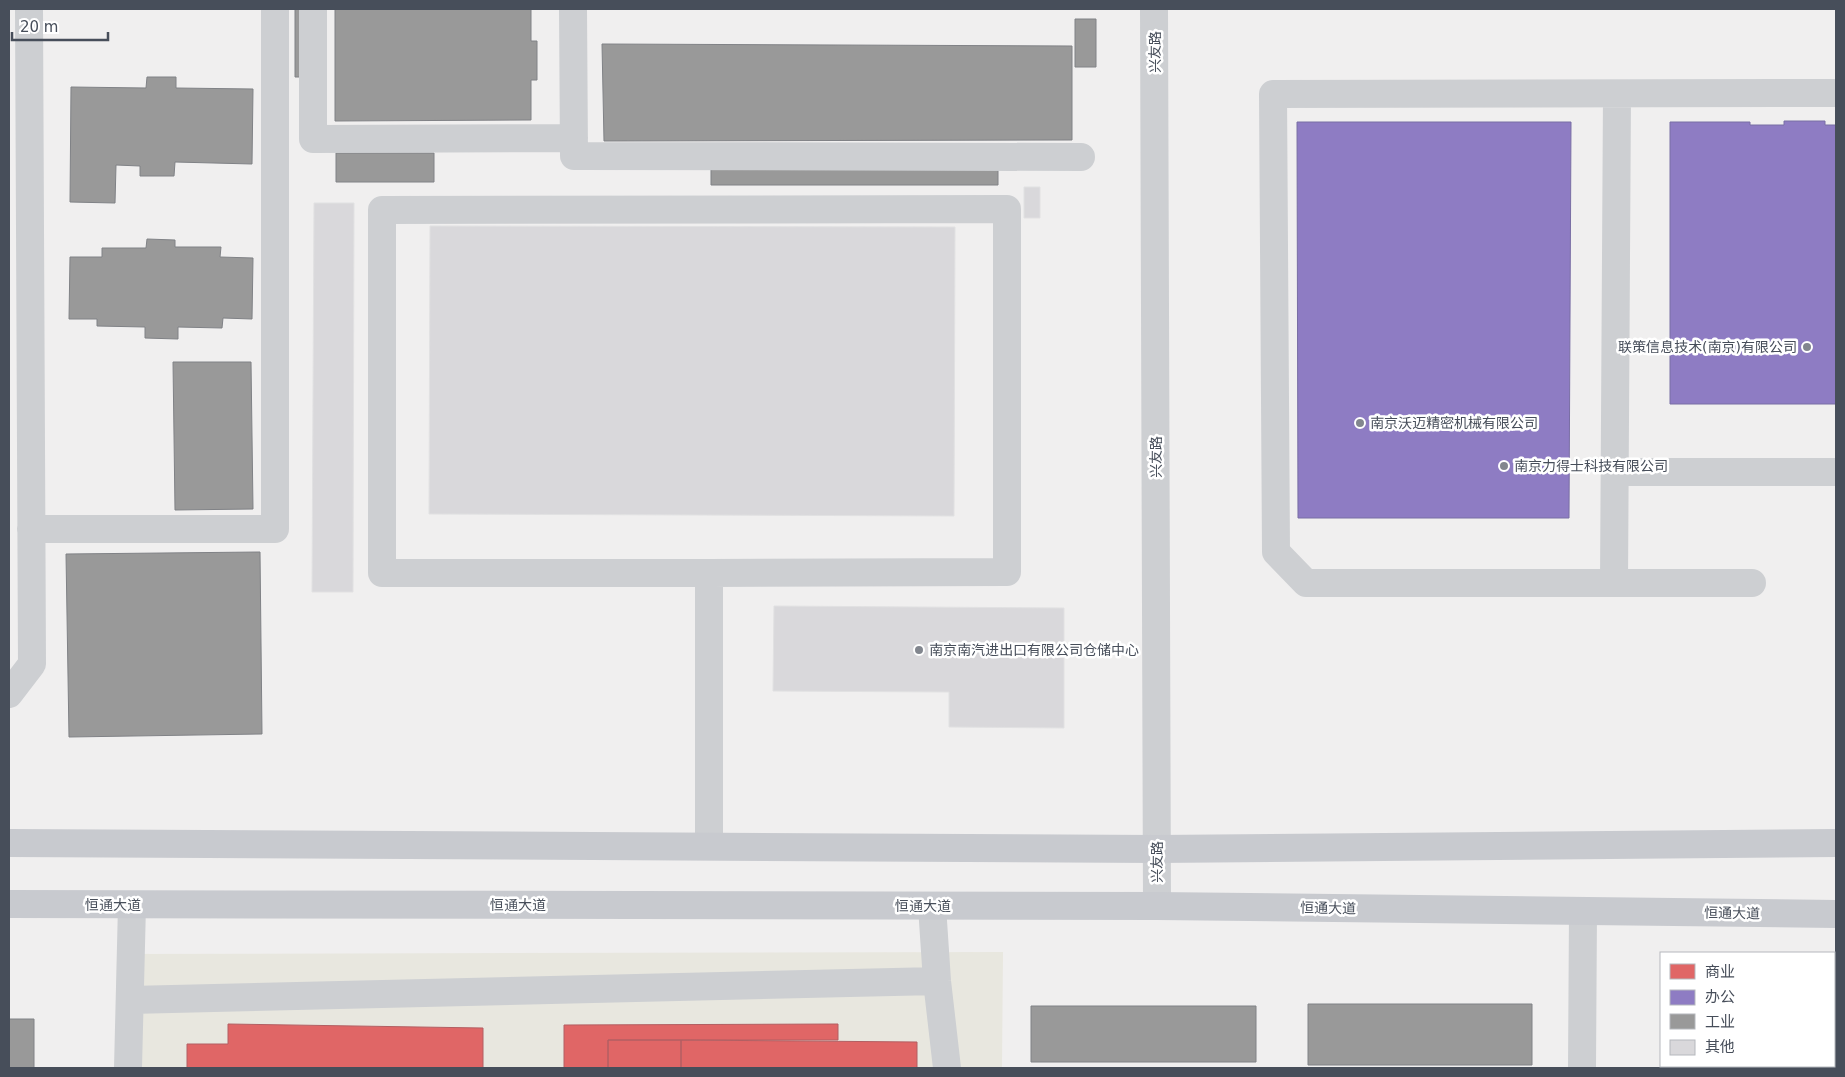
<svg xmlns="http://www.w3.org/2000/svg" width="1845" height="1077" font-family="'DejaVu Sans','Noto Sans SC',sans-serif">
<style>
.commercial{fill:#e8e7df}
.shops{fill:#e06666;stroke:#b25f62}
.offices{fill:#8e7cc3;stroke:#796ea4}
.industry{fill:#999;stroke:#808286}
.building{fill:#d9d8db;stroke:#e1e1e2}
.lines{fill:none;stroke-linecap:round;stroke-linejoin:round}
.minor{stroke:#cdcfd2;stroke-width:28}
.major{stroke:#c8cacf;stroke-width:28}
.poi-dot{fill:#82868e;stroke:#fff;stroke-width:2}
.labels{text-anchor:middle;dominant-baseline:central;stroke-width:5;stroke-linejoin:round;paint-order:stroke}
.street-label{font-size:14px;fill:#474e5a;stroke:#fff}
.poi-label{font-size:14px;fill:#474e5a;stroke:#fff;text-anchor:start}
</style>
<rect width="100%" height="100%" fill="#f0efef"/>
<path class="commercial" d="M 1003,952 L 1002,1068 L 116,1068 L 117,954 Z"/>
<path class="shops" d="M 228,1024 L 483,1028 L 483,1068 L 187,1068 L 187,1044 L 228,1044 Z
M 838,1024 L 838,1040 L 608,1040 L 608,1068 L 564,1068 L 564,1025 Z
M 608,1040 L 681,1040 L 681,1068 L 608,1068 Z
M 681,1040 L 917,1042 L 917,1068 L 681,1068 Z"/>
<path class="offices" d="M 1784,121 L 1825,121 L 1825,125 L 1836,125 L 1836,404 L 1670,404 L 1670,122 L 1750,122 L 1750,125 L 1784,125 Z
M 1297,122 L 1571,122 L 1569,518 L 1298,518 Z"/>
<path class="industry" d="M 295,9 L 309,9 L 309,77 L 295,77 Z
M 335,9 L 531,9 L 531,41 L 537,41 L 537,80 L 531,80 L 531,120 L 335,121 Z
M 1075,19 L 1096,19 L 1096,67 L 1075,67 Z
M 602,44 L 1072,46 L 1072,140 L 604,141 Z
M 147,77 L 176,77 L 176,88 L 253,89 L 252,164 L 175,162 L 174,176 L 140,176 L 140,166 L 116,165 L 115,203 L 70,202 L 71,87 L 146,88 Z
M 336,153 L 434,153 L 434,182 L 336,182 Z
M 711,167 L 998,167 L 998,185 L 711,185 Z
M 147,239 L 175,240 L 175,247 L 221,247 L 220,257 L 253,258 L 252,319 L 223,318 L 222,328 L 178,327 L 178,339 L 145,338 L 145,327 L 97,326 L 97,319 L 69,319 L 70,257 L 102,257 L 102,248 L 146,248 Z
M 173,362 L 251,362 L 253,509 L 175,510 Z
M 260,552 L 262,734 L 69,737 L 66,554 Z
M 1308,1004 L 1532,1004 L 1532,1065 L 1308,1065 Z
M 1031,1006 L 1256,1006 L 1256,1062 L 1031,1062 Z
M 9,1019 L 34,1019 L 34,1068 L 9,1068 Z"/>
<path class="building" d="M 1024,187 L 1040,187 L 1040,218 L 1024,218 Z
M 314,203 L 354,203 L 353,592 L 312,592 Z
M 430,226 L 955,227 L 954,516 L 429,514 Z
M 774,606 L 1064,608 L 1064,728 L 949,727 L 949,692 L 773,691 Z"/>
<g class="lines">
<path class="minor" d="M 313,9 L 313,139 L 574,138
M 573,9 L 574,156 L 1081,157
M 1154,9 L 1157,906
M 1615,472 L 1836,472
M 31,529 L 275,529 L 275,9
M 709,573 L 382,573 L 382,210 L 1007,209 L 1007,572 L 709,573 L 709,846
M 1614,583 L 1617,94
M 1752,583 L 1306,583 L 1276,552 L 1273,94 L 1836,93
M 9,694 L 32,664 L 29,9
M 932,906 L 937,981 L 947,1068
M 130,1000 L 937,981
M 128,1068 L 132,905
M 1582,1068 L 1583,911"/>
<path class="major" d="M 9,843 L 1157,849 L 1836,843
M 9,904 L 1157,906 L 1836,914"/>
</g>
<g class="poi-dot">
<circle cx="1807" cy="347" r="5"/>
<circle cx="1360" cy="423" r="5"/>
<circle cx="1504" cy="466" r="5"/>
<circle cx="919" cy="650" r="5"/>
</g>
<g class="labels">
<g class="street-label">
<text transform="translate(1155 52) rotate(-90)">兴友路</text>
<text transform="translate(1156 457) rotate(-90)">兴友路</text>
<text transform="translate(1157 862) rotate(-90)">兴友路</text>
<text x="113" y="905">恒通大道</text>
<text x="518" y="905">恒通大道</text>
<text x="923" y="906">恒通大道</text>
<text transform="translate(1328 908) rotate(1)">恒通大道</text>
<text transform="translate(1732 913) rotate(1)">恒通大道</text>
</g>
<g class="poi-label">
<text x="1797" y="347" text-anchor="end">联策信息技术(南京)有限公司</text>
<text x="1370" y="423">南京沃迈精密机械有限公司</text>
<text x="1514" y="466">南京力得士科技有限公司</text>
<text x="929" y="650">南京南汽进出口有限公司仓储中心</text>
</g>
</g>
<rect width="1845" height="1077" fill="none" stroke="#474e5a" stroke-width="20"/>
<rect x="1660" y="952" width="175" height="115" fill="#ffffff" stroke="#b5b8bd"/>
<rect x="1670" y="964" width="25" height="15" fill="#e06666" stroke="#b5b8bd"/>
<text x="1705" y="977" font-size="15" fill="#474e5a">商业</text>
<rect x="1670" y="990" width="25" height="15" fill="#8e7cc3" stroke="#b5b8bd"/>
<text x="1705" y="1002" font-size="15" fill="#474e5a">办公</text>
<rect x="1670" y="1014" width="25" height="15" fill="#999999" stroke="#b5b8bd"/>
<text x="1705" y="1027" font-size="15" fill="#474e5a">工业</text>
<rect x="1670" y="1040" width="25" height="15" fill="#d9d8db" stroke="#b5b8bd"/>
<text x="1705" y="1052" font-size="15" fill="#474e5a">其他</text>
<path d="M12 32v8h96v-8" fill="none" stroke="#474e5a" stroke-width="2.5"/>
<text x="20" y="32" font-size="15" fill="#474e5a" stroke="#ffffff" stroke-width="4" paint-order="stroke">20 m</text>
</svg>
